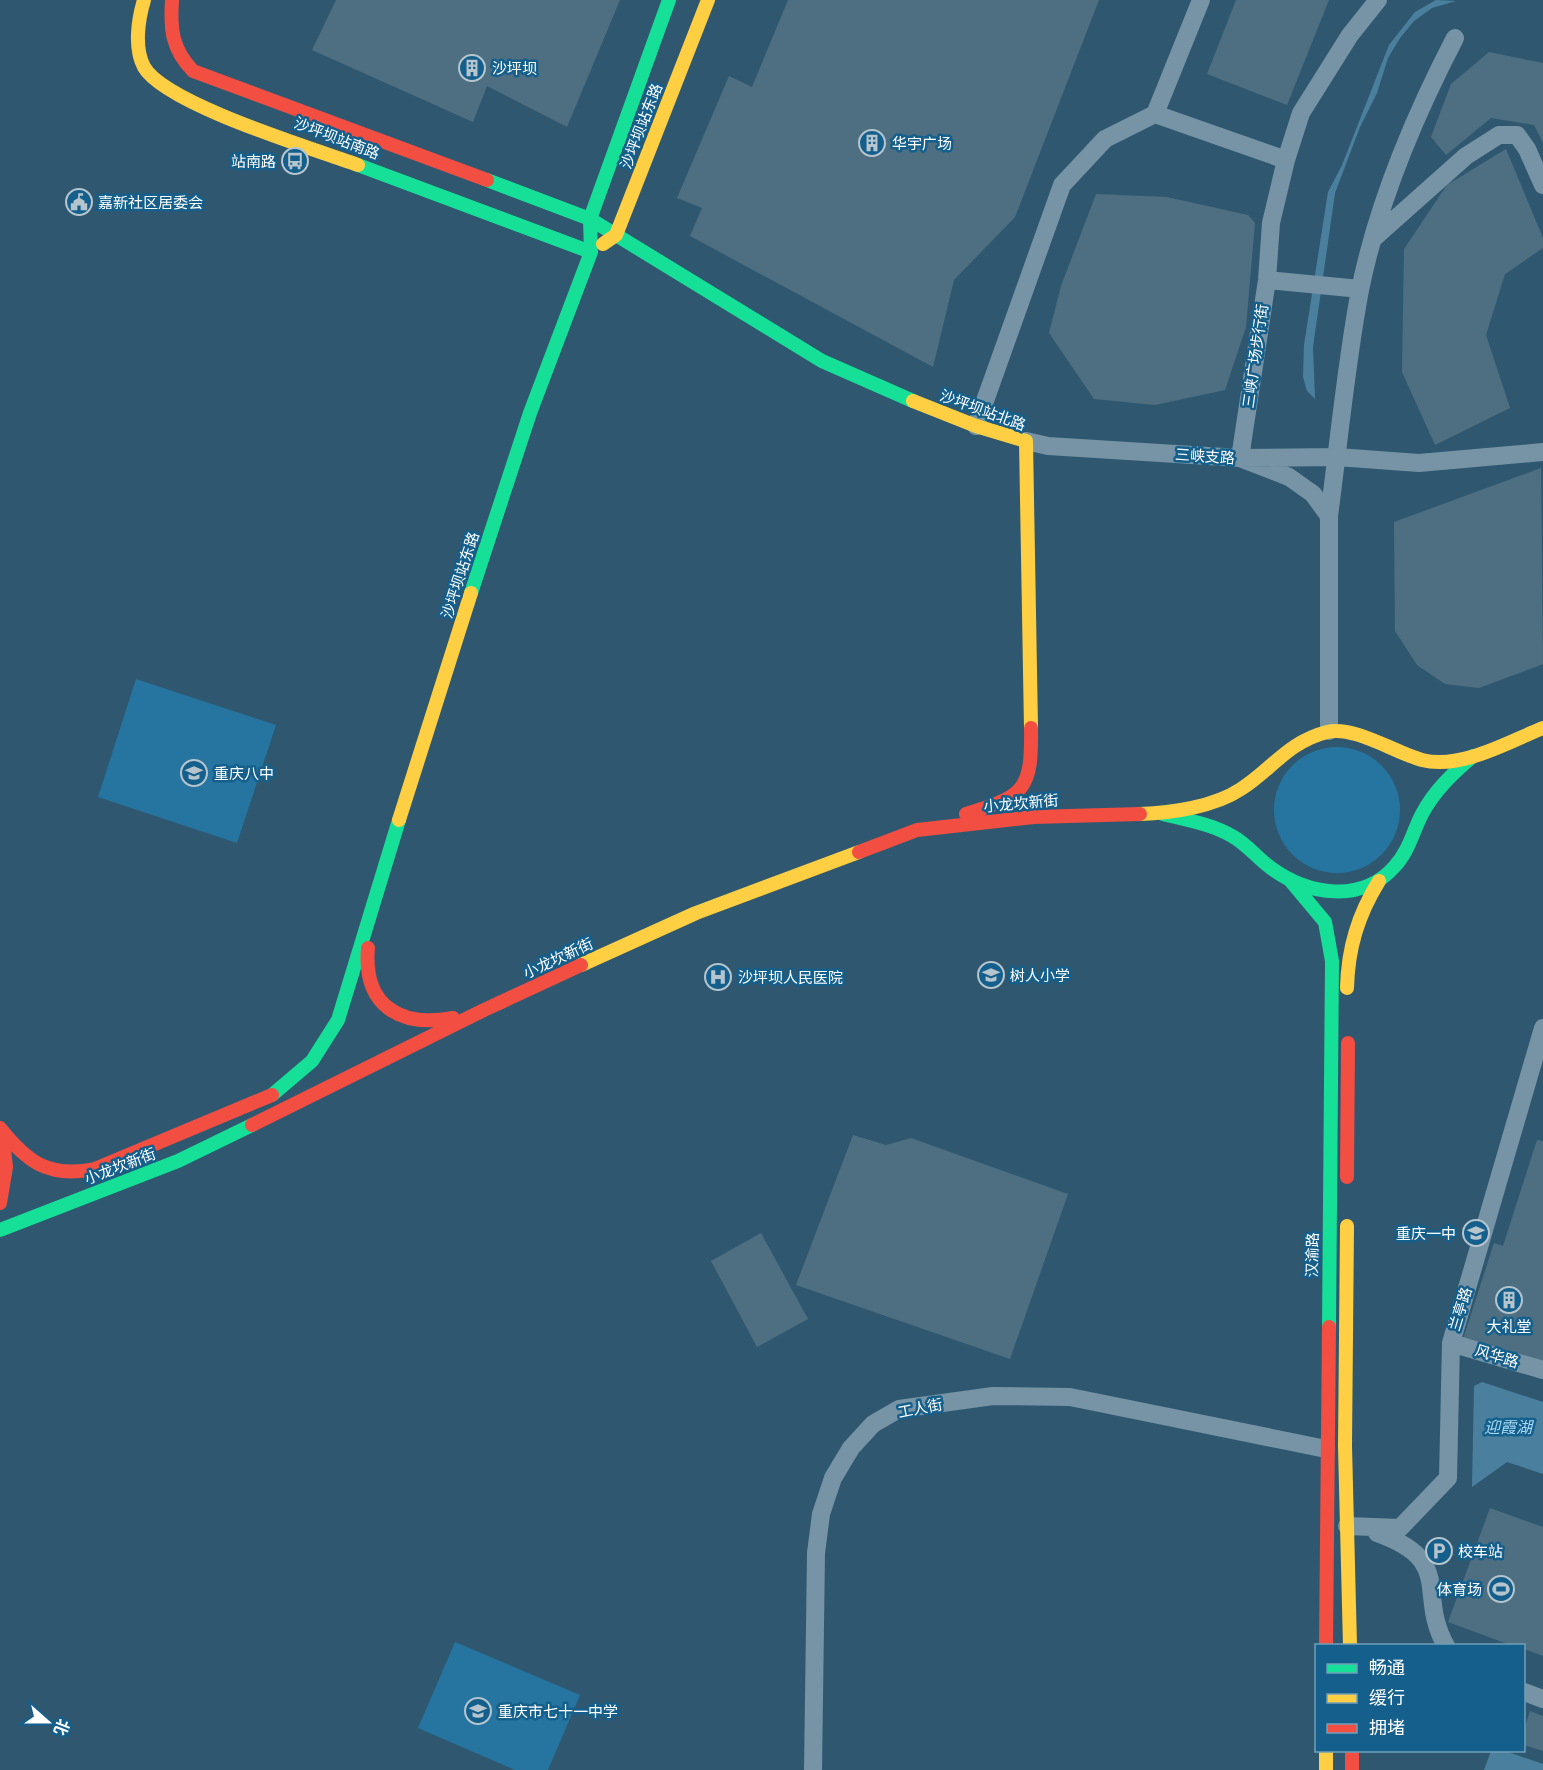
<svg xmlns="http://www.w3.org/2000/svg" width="1543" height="1770" font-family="Poppins,'Noto Sans SC',sans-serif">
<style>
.green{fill:#2575a0}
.water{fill:#4a809e}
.building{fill:#4e6f82}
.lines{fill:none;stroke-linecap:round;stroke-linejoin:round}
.street{stroke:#7694a5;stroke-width:18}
.fast{stroke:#16e098;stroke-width:14}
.slow{stroke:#ffcf43;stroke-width:14}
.jam{stroke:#f24e42;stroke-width:14}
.labels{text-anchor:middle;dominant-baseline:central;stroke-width:5;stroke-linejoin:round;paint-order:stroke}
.poi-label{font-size:15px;fill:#fff;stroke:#145f8b;text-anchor:start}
.street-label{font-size:15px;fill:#fff;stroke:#145f8b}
.water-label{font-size:16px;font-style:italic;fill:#a8dbf7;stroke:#145f8b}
</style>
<rect width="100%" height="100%" fill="#2f5870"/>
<path class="green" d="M 136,679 L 276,725 L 237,843 L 98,797 Z
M1274 810a63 63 0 1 1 126 0a63 63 0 1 1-126 0Z
M 455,1642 L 580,1695 L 548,1770 L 515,1770 L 418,1728 Z"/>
<path class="water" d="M 1436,0 L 1456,1 L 1432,8 L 1414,21 L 1400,38 L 1388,58 L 1377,93 L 1360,127 L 1335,193 L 1313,347 L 1315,399 L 1307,391 L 1303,377 L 1304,345 L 1328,192 L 1342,165 L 1389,45 L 1415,12 Z
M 1482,1382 L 1543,1402 L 1543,1474 L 1507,1462 L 1472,1487 L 1474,1386 Z
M 1491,1751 L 1505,1751 L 1543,1764 L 1543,1770 L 1484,1770 Z"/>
<path class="building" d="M 336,0 L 620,0 L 567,127 L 487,86 L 473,122 L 312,50 Z
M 788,0 L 1099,0 L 1015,217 L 954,280 L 933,367 L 690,236 L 702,208 L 677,198 L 729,76 L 752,87 Z
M 1236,0 L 1329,0 L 1287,105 L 1207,74 Z
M 1489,52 L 1543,63 L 1543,143 L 1534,125 L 1491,118 L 1446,155 L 1431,137 L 1451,84 Z
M 1506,149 L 1543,238 L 1543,248 L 1505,274 L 1486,335 L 1510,408 L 1435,445 L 1402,372 L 1404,249 L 1447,185 Z
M 1096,194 L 1167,197 L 1248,215 L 1255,223 L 1246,327 L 1225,390 L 1155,405 L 1094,399 L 1049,333 L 1061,286 Z
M 1541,468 L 1543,664 L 1479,688 L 1445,684 L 1417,665 L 1395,631 L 1394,522 Z
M 853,1135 L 886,1145 L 911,1138 L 1068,1194 L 1010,1359 L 796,1285 Z
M 1537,1140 L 1543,1141 L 1543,1364 L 1462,1342 L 1494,1243 L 1503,1246 Z
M 761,1233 L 808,1319 L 757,1347 L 711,1261 Z
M 1490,1508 L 1543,1527 L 1543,1656 L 1524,1649 L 1524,1646 L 1513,1646 L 1448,1622 Z
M 1530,1711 L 1543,1716 L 1543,1751 L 1524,1745 L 1524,1730 Z"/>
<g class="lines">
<path class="street" d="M 1378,0 L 1350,35 L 1301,113 L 1286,160 L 1271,223 L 1267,280 L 1240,458 L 1337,457 L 1419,463 L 1543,452
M 1155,114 L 1286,160
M 1375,237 L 1466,156 L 1499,135 L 1517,135 L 1527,149 L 1543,185
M 1267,280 L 1360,289
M 976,426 L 1062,185 L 1105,139 L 1155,114 L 1201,0
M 1026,441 L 1048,446 L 1240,458 L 1289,477 L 1313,494 L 1329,516 L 1329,731
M 1329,516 C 1339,441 1346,364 1360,290 C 1378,201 1414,117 1455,38
M 1451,1343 L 1543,1370
M 1347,1526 L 1400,1528 L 1448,1478 L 1451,1343 L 1543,1028
M 1377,1533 C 1456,1561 1416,1593 1446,1646
M 1524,1692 L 1543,1699
M 813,1770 L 816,1553 L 821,1514 L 833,1478 L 851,1448 L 873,1424 L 899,1409 L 993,1396 L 1070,1397 L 1326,1449"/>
<path class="fast" d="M 358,165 L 591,252
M 487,180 L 590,219 L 822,361 L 913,401
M 471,593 L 530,413 L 591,252 L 590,219 L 669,0
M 1163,814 C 1187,820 1211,824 1232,836 C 1247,844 1257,858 1271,868 C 1308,895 1362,904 1395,866 C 1409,851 1413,831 1422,814 C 1434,791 1453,773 1473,756
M 1289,879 L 1325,922 L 1332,961 L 1329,1327
M 272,1095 L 312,1061 L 338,1020 L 399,820
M 0,1230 L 178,1161 L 252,1125"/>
<path class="slow" d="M 144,0 C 138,20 134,48 144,67 C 165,104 314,149 358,165
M 603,244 L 616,235 L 708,0
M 913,401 L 976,426 L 1026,441 L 1031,728
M 1140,814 C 1171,813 1214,807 1241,789 C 1272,769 1288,742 1327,732 C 1353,725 1396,753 1422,760 C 1461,770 1508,742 1543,728
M 399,820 L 471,593
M 581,965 L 696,913 L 859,852
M 1347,988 C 1348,948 1358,915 1379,881
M 1347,1226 L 1345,1446 L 1350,1646
M 1326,1750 L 1326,1770"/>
<path class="jam" d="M 172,0 C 170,30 172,49 193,71 L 487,180
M 966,814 C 1025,796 1032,790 1031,728
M 859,852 L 917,830 L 1034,817 L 1140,814
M 368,948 C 363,1005 399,1028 453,1018
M 252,1125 L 484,1010 L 581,965
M 0,1128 C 28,1163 49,1178 95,1169 L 272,1095
M 1347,1177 L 1348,1043
M 0,1203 L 6,1167 L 2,1131
M 1326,1646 L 1329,1327
M 1352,1750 L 1352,1770"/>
</g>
<defs>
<symbol id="building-ring" viewBox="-11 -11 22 22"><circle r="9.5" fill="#145f8b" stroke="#b6c5cd" stroke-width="1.5"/><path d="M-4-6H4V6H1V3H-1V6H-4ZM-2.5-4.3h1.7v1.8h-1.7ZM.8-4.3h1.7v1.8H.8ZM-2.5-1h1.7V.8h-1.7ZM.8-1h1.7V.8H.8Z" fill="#b6c5cd"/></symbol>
<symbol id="bus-ring" viewBox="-11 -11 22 22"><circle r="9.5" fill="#145f8b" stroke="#b6c5cd" stroke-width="1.5"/><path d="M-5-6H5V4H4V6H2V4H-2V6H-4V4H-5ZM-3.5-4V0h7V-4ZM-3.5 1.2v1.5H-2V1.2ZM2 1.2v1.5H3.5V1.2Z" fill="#b6c5cd"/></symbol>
<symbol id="civic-ring" viewBox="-11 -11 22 22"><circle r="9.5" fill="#145f8b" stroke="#b6c5cd" stroke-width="1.5"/><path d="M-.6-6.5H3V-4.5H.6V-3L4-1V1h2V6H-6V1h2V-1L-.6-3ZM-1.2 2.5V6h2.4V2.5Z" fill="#b6c5cd"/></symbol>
<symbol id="school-ring" viewBox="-11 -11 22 22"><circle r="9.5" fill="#145f8b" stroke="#b6c5cd" stroke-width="1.5"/><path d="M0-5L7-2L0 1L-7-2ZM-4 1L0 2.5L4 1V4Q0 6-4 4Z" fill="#b6c5cd"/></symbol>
<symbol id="hospital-ring" viewBox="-11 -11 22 22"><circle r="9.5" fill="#145f8b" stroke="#b6c5cd" stroke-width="1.5"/><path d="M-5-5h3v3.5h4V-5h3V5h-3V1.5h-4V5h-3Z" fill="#b6c5cd"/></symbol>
<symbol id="parking-ring" viewBox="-11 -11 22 22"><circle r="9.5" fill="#145f8b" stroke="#b6c5cd" stroke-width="1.5"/><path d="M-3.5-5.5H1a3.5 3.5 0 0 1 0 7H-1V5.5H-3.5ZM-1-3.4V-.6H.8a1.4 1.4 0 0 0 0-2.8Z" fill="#b6c5cd"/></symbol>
<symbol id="stadium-ring" viewBox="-11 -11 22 22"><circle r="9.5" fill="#145f8b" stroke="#b6c5cd" stroke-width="1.5"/><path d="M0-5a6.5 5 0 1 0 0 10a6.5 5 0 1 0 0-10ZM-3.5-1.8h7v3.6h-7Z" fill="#b6c5cd"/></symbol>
</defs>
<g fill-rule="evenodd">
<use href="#building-ring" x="457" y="53" width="30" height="30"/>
<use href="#building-ring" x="857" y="128" width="30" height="30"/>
<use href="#bus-ring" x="280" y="146" width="30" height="30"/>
<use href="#civic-ring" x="64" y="187" width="30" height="30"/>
<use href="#school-ring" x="179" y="758" width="30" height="30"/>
<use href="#school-ring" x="976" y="960" width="30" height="30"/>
<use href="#hospital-ring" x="703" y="962" width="30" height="30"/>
<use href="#school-ring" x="1461" y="1218" width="30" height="30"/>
<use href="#building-ring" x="1494" y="1285" width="30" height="30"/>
<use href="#parking-ring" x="1424" y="1536" width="30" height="30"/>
<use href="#stadium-ring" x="1486" y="1574" width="30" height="30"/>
<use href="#school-ring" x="463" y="1696" width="30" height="30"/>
</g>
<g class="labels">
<g class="poi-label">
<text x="492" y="68">沙坪坝</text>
<text x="892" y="143">华宇广场</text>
<text x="276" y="161" text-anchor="end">站南路</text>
<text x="98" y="202">嘉新社区居委会</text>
<text x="214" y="773">重庆八中</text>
<text x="1010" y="975">树人小学</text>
<text x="738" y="977">沙坪坝人民医院</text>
<text x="1456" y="1233" text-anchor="end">重庆一中</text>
<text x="1509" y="1326" text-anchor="middle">大礼堂</text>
<text x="1458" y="1551">校车站</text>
<text x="1482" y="1589" text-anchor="end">体育场</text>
<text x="498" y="1711">重庆市七十一中学</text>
</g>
<g class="street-label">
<text transform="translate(641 126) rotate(-69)">沙坪坝站东路</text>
<text transform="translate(337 138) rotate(21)">沙坪坝站南路</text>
<text transform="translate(1255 356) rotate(-82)">三峡广场步行街</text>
<text transform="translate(983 410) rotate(20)">沙坪坝站北路</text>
<text transform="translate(1205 456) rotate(4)">三峡支路</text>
<text transform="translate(460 575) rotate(-72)">沙坪坝站东路</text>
<text transform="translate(1021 803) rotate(-5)">小龙坎新街</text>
<text transform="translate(558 958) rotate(-25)">小龙坎新街</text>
<text transform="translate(120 1166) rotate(-21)">小龙坎新街</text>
<text transform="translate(1312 1255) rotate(-89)">汉渝路</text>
<text transform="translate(1460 1309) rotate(-73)">兰亭路</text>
<text transform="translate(1497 1356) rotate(17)">风华路</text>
<text transform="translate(920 1408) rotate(-11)">工人街</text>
</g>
<g class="water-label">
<text x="1508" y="1427">迎霞湖</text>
</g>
</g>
<rect x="1315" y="1644" width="210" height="108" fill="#145f8b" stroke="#729fb9" stroke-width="1.5"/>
<rect x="1327" y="1664" width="30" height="9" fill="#16e098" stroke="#729fb9" stroke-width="1.5"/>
<text x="1369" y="1674" font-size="18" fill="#ffffff">畅通</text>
<rect x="1327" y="1694" width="30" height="9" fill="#ffcf43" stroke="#729fb9" stroke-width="1.5"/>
<text x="1369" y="1704" font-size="18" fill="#ffffff">缓行</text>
<rect x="1327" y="1724" width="30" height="9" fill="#f24e42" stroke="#729fb9" stroke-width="1.5"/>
<text x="1369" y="1734" font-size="18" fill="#ffffff">拥堵</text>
<g transform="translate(48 1722) rotate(111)" stroke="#145f8b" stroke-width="4.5" paint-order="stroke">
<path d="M0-4.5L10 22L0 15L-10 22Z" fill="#ffffff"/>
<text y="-9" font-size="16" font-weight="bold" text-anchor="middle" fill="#ffffff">北</text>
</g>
</svg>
